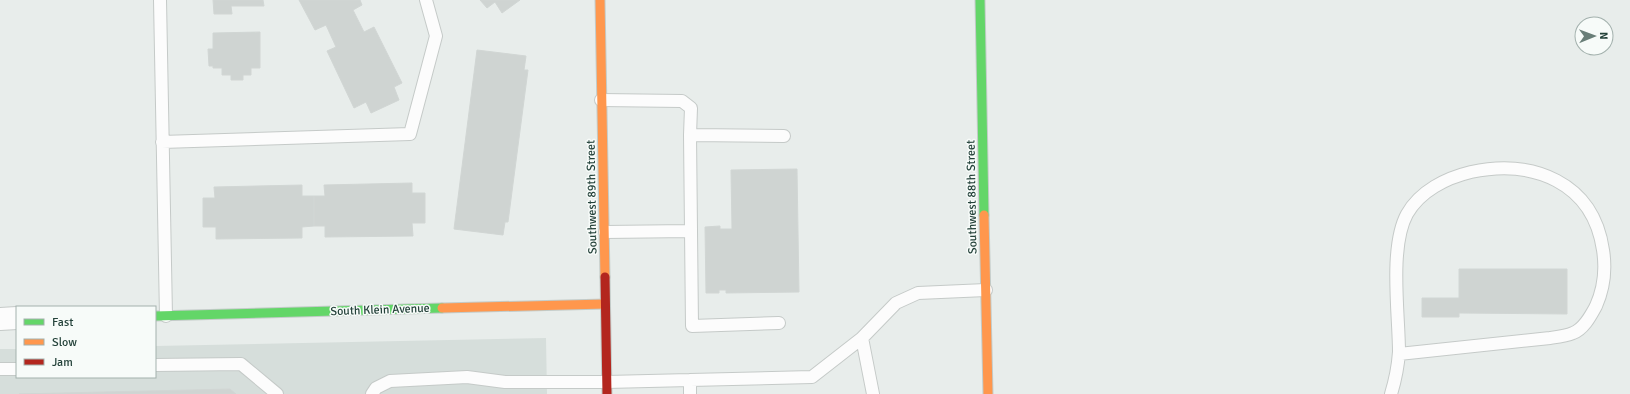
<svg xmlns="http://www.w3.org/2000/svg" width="1630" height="394" font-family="Signika,sans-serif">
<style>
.built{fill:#d6dedb}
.building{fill:#cfd4d2;stroke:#d1d6d4}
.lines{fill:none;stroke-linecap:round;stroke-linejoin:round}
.lane-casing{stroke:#c5cac8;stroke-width:14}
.street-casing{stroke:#c5cac8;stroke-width:24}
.fast-casing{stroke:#c3cbc8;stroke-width:11}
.slow-casing{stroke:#c3cbc8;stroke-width:11}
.jam-casing{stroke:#c3cbc8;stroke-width:11}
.lane{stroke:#fcfcfc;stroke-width:12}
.street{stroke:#fcfcfc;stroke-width:22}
.fast{stroke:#63d668;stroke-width:9}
.slow{stroke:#ff974d;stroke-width:9}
.jam{stroke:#b3261e;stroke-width:9}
.labels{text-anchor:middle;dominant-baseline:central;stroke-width:3;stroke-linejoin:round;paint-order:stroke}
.street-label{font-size:12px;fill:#24423a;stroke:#f7fbf9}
</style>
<rect width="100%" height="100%" fill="#e8edeb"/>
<path class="built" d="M 546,338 L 547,394 L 0,394 L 0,349 L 17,349 L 17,377 L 155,377 L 155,346 Z"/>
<path class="building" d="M 213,0 L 263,0 L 264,6 L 231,6 L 232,14 L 214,14 Z
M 299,0 L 360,0 L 362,5 L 353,10 L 364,32 L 374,27 L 402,83 L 394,87 L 399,100 L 371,113 L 366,102 L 354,108 L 327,51 L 336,47 L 326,25 L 315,30 Z
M 480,0 L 520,0 L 502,13 L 495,2 L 487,8 Z
M 260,32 L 260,68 L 251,68 L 251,75 L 243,75 L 243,80 L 231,80 L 231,75 L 222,75 L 222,68 L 213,68 L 213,66 L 209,66 L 208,49 L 213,49 L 213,33 Z
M 477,50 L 526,56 L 524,70 L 528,70 L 508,222 L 505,222 L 503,235 L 454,229 Z
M 797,169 L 799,292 L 726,293 L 726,290 L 719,290 L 719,293 L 706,293 L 705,227 L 720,226 L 720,229 L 732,229 L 731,170 Z
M 412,183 L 412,193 L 425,193 L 425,223 L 412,223 L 413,236 L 325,237 L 325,226 L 314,226 L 314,196 L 325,196 L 324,185 Z
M 302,185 L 302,196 L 314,196 L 314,226 L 302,227 L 302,238 L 216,239 L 216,227 L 203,227 L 203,198 L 215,198 L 214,187 Z
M 1459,269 L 1567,269 L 1567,314 L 1459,313 L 1459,317 L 1422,317 L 1422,298 L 1459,298 Z
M 230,389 L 236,394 L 19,394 Z"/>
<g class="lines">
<defs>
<path id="lane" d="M 160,0 L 166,316
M 601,100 L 682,101 L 691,108 L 690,135 L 784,136
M 690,135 L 692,326 L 779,323
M 162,142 L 410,134 L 436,36 L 426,0
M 605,232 L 690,231
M 862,338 L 873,394
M 155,365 L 241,364 L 277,394
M 0,369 L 17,369
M 372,394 L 376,388 L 390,381 L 467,377 L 505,382 L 607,382 L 690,380
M 690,394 L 690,380 L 812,377 L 862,338 L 896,303 L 918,293 L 986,290
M 1391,394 C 1395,381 1398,366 1399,352 C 1399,315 1389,247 1407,214 C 1420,191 1446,178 1471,172 C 1533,159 1593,182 1603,250 C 1606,269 1604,288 1596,306 C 1591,315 1584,329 1573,333 C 1566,336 1557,337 1550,338 L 1399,354"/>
<path id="street" d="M 0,319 L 17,318"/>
<path id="fast" d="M 980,0 L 984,215
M 155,316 L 442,308"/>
<path id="slow" d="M 600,0 L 605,277
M 984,215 L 988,394
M 442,308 L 605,304"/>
<path id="jam" d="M 605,277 L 607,394"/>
</defs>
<use href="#lane" class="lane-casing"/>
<use href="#street" class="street-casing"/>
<use href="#fast" class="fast-casing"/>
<use href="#slow" class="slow-casing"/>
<use href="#jam" class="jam-casing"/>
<use href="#lane" class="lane"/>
<use href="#street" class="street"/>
<use href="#fast" class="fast"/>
<use href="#slow" class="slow"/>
<use href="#jam" class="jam"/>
</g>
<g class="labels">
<g class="street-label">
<text transform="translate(592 197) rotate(-91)">Southwest 89th Street</text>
<text transform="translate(972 197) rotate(-91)">Southwest 88th Street</text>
<text transform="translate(380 310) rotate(-2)">South Klein Avenue</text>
</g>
</g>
<rect x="16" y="306" width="140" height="72" fill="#f7fbf9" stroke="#a3b1ad"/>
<rect x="24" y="319" width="20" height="6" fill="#63d668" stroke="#a3b1ad"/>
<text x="52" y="326" font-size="12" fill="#24423a">Fast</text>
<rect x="24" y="339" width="20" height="6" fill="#ff974d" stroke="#a3b1ad"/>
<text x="52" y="346" font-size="12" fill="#24423a">Slow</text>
<rect x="24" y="359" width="20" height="6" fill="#b3261e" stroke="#a3b1ad"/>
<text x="52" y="366" font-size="12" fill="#24423a">Jam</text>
<g transform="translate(1594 36) rotate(89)"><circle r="19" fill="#f7fbf9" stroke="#a3b1ad"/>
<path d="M0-3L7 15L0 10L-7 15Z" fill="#697e78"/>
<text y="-6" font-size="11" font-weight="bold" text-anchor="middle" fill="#24423a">N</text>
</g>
</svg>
